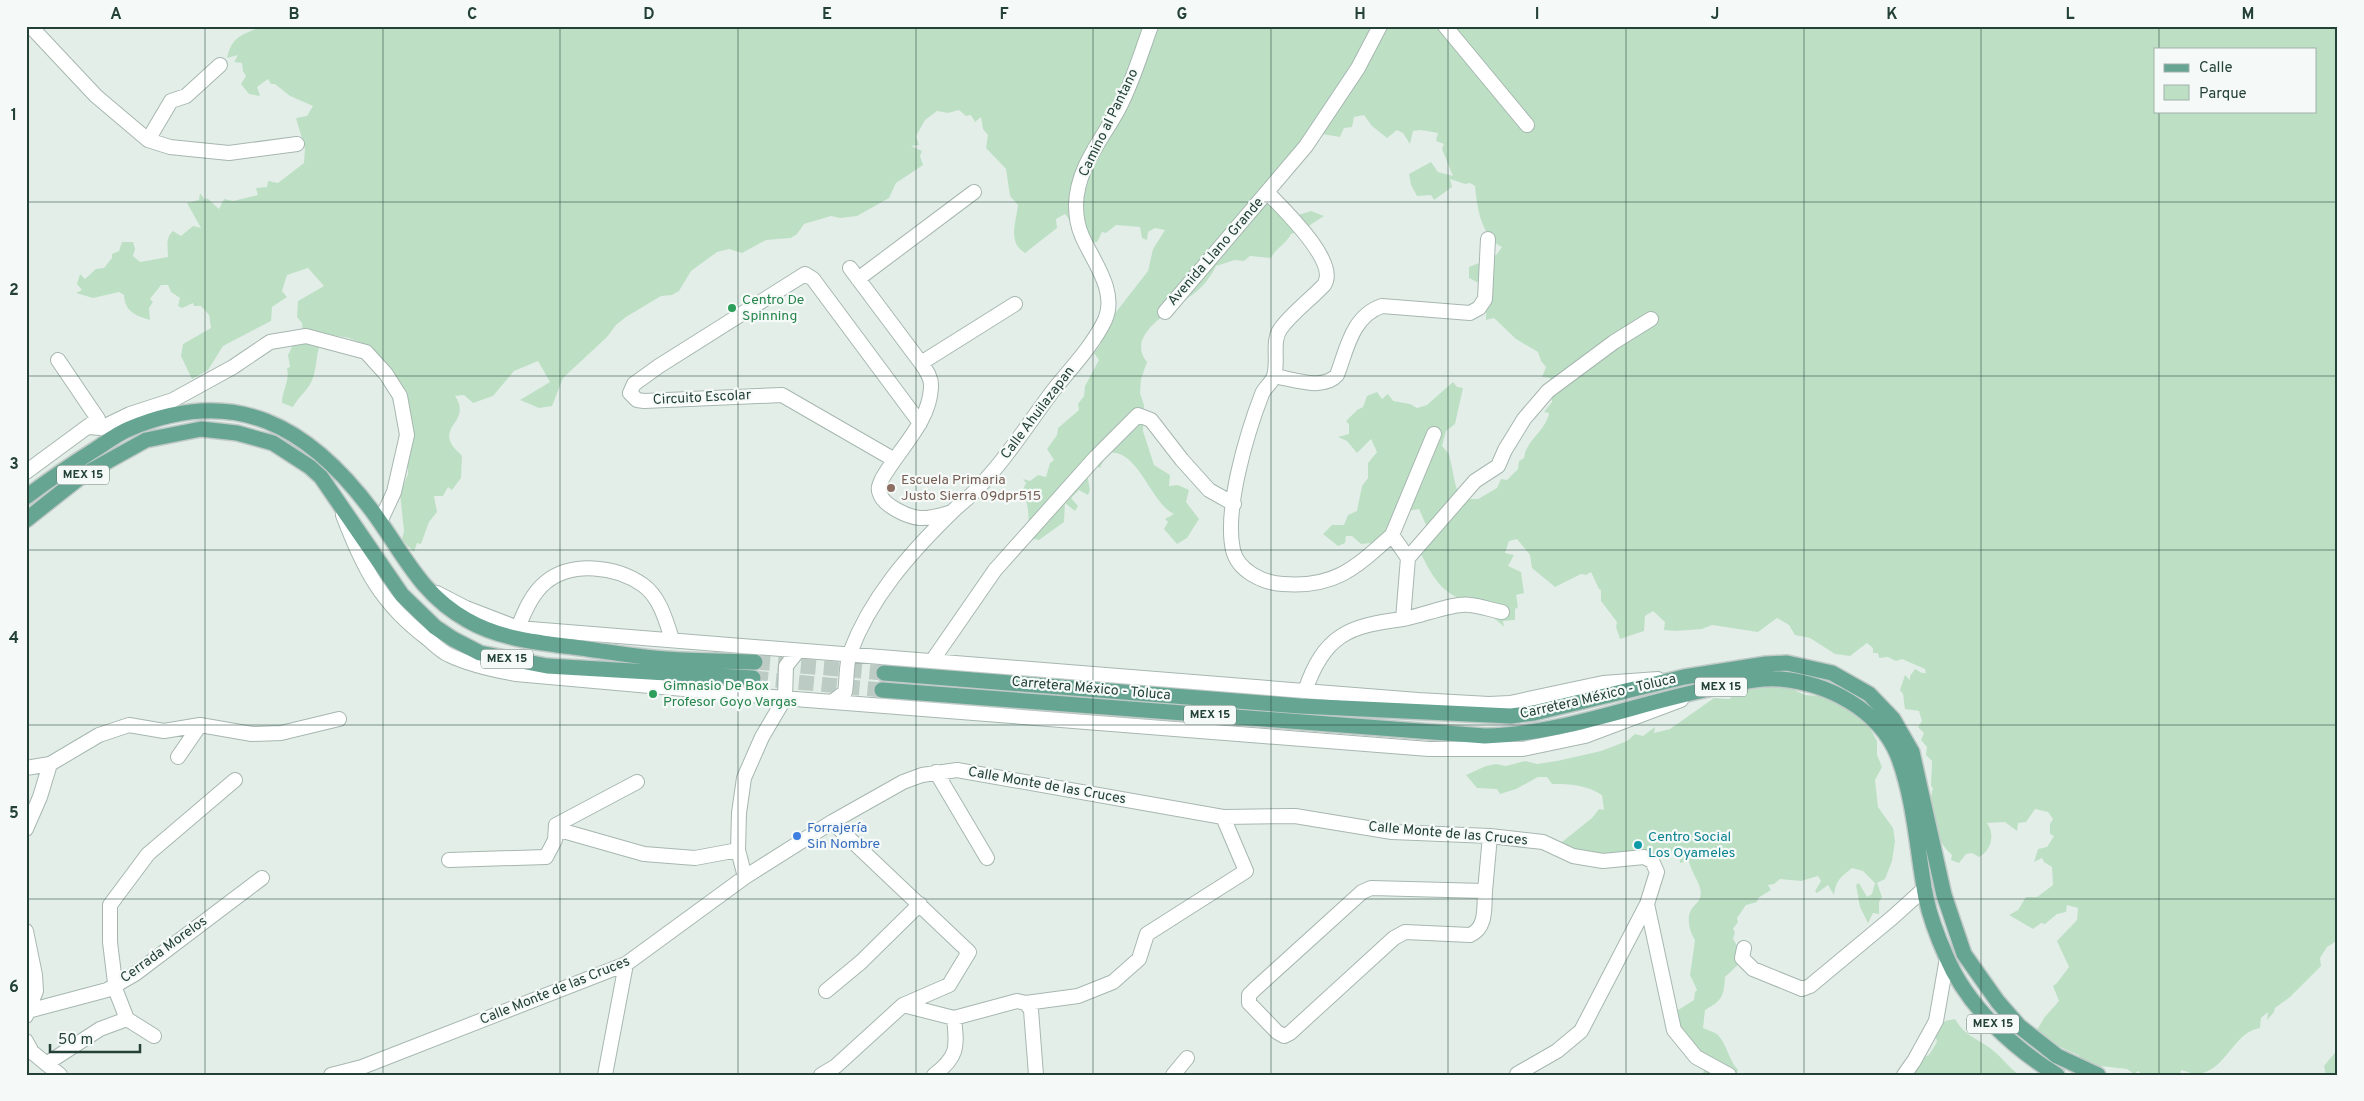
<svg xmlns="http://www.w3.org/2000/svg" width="2364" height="1101" font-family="Overpass,sans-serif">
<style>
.green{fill:#bde0c5;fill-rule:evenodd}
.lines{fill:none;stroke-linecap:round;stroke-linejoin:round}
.major-tunnel{stroke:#bdcbc5;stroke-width:15;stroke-dasharray:15 8;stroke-linecap:butt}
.minor-casing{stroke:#a6b7b0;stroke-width:16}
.major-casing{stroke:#c1cac7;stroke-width:18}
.minor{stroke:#fff;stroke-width:14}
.major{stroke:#67a593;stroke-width:15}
.grid{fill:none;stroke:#234137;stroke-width:1;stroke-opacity:0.55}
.leisure-dot{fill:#2e9e5b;stroke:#f5faf8;stroke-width:2}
.education-dot{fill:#8d6e63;stroke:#f5faf8;stroke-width:2}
.shop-dot{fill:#3f7fe0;stroke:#f5faf8;stroke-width:2}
.culture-dot{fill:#0f9aa8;stroke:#f5faf8;stroke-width:2}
.labels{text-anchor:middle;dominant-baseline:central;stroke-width:4.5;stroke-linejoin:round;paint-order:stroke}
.shield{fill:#f5faf8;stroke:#627871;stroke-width:1}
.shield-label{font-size:12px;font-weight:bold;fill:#234137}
.street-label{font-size:14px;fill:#234137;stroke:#f5faf8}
.leisure-label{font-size:14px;fill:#27864d;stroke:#f5faf8;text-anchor:start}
.education-label{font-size:14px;fill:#785e54;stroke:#f5faf8;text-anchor:start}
.shop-label{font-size:14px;fill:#366cbe;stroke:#f5faf8;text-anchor:start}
.culture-label{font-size:14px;fill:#0d838f;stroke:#f5faf8;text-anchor:start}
.neatline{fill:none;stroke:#234137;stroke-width:2}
.grid-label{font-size:16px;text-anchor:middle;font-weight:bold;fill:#234137}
</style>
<rect width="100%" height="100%" fill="#e4eee9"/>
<path class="green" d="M 262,26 L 2338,26 L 2338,940 L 2327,947 L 2320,958 L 2321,966 L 2290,997 L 2275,1008 L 2274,1012 L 2267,1020 L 2268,1012 L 2261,1018 L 2260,1028 C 2233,1032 2226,1072 2197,1074 C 2192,1074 2186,1071 2181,1070 L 2180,1075 L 2143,1075 L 2138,1071 L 2134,1074 L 2127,1069 L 2091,1065 L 2078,1055 L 2058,1046 L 2037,1030 L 2044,1018 L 2059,1001 L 2053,986 L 2057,983 L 2069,967 L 2057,941 L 2077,920 L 2078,908 L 2067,905 L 2066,912 L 2057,914 L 2045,924 L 2041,923 L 2033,929 L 2009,915 L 2018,910 L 2026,897 L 2037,897 L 2053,885 L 2052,867 L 2044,862 L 2042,858 L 2034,862 L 2038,849 L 2047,847 L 2054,836 L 2050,834 L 2050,824 L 2053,819 L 2048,812 L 2035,809 L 2026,822 L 2018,823 L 2017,831 L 2005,822 L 1987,823 C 1995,834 1992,850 1979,857 L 1972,853 L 1966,854 L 1959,863 L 1951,860 L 1952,855 C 1934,839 1926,811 1933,788 L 1931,786 L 1932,761 L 1926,755 L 1927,747 L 1921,740 L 1924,733 L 1918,727 L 1922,721 L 1919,711 L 1905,709 L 1903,694 L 1900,690 L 1905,675 L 1910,680 L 1910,676 L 1915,669 L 1922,673 L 1926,673 L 1925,669 L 1902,659 L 1896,661 L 1888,657 L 1879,658 L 1878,653 L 1873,653 L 1873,648 L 1867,643 L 1850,656 L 1835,654 L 1810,638 L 1795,635 L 1789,625 L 1777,618 L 1758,632 L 1712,625 L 1702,629 L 1676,631 L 1664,630 L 1665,622 L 1653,611 L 1645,616 L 1644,631 L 1620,639 L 1616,627 L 1617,622 L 1601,601 L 1601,590 L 1599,589 L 1591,572 L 1586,575 L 1581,574 L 1555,587 L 1532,568 L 1530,555 L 1517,539 L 1509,541 L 1505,553 L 1514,555 L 1508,566 L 1521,572 L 1524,593 L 1516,595 L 1518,607 L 1515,609 L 1515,620 L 1503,621 L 1504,627 C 1487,609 1468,606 1448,592 C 1437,585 1427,566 1421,554 L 1430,534 L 1419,509 L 1400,512 L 1381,542 L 1361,544 L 1352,536 L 1346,536 L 1345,543 L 1338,546 L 1323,534 L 1332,525 L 1344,525 L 1348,515 L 1357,511 L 1362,486 L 1368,478 L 1368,463 L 1377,452 L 1371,439 L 1357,453 L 1347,441 L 1338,437 L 1349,434 L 1349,424 L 1346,421 L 1357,410 L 1363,407 L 1367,396 L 1377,392 L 1382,399 L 1388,394 L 1393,401 L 1410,404 L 1417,408 L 1427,405 L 1453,382 L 1457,387 L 1463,388 L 1455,424 L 1446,431 L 1442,446 L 1449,454 L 1456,487 L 1461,495 L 1467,499 L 1478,499 L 1497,488 L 1501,479 L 1507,480 L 1518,469 L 1519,461 L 1524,458 C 1526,440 1546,431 1549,413 L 1544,412 L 1552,402 L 1550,378 L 1542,377 L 1546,367 L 1541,361 L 1538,352 L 1516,339 L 1494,318 L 1486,320 L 1486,307 L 1479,283 L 1469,278 L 1469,267 L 1479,263 L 1481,266 L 1497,254 L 1502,247 C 1481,237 1477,207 1475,186 L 1470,183 L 1465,184 L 1450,179 L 1452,187 L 1434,200 L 1431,195 L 1417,196 L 1411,185 L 1409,174 L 1431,162 L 1438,172 L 1453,176 L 1442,149 L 1444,144 L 1436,141 L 1438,133 L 1421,130 L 1413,131 L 1410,144 L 1403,133 L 1397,130 L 1387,138 L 1372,126 L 1364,115 L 1354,117 L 1352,127 L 1344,128 L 1340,137 L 1316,133 L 1266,186 L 1295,216 L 1311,211 L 1324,216 L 1304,229 L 1291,234 C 1286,244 1276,248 1271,258 L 1250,256 L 1244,261 L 1235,260 L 1216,266 C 1210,279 1200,290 1188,298 C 1170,312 1125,335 1147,362 L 1141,379 L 1140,393 L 1144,405 L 1143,431 L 1154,465 L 1170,475 L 1169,486 L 1178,485 L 1189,490 L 1186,502 L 1199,519 L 1187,538 L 1177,544 L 1164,529 L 1168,522 L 1165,519 L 1174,514 C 1150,503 1138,447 1107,453 L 1100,468 L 1095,466 L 1087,474 L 1090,490 L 1088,495 L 1079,490 L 1071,498 L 1078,506 L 1075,511 L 1065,503 L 1064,522 L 1039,540 L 1035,539 L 1025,543 C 1031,523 1029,508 1023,489 L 1026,483 L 1023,479 L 1030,481 L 1038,475 L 1046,477 L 1050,463 L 1054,460 L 1047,449 L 1057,435 L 1058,428 L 1079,410 L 1078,404 L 1084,396 L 1085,386 L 1099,360 L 1094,353 L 1101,344 L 1091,330 L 1095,322 L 1100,323 L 1116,312 L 1148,271 L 1153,249 L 1165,230 L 1155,228 L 1148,232 L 1147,240 L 1142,238 L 1140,227 L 1116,225 L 1106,233 L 1102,232 L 1097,242 L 1081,244 L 1074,226 L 1065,214 L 1056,219 L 1057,228 L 1025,253 C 1007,242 1016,223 1018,205 L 1010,196 L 1006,169 L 986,148 L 988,135 L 983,129 L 981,117 L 975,122 L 971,115 L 966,116 L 959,110 L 948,113 L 937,111 L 925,120 L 916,136 L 919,145 L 911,146 L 922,151 L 920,156 L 923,165 L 896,183 L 889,198 L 857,216 L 840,218 L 831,216 L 804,224 L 797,234 L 791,238 L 766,240 L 742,253 L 729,249 L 717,252 L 691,271 L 679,291 L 672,295 L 661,296 L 626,317 L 616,325 L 607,337 L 563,378 L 552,406 L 539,408 L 520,400 L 550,382 L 538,361 L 514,371 L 493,396 L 473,403 L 464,395 L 455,396 C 471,420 442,424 451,443 C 453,448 459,452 462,456 L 461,478 L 452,490 L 448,487 L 443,496 L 434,496 L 437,512 L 429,522 L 421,544 L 417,543 L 414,552 L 402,540 L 404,531 L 400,493 L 408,474 L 407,444 L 393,402 L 388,372 L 372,347 L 349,338 L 327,334 C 314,350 319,360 313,378 C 309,390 298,397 293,407 L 282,403 C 282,390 290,381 287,368 L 290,367 L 288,355 L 298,335 L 303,338 L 302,323 L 297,317 L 298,301 L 324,286 L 308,268 L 287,275 L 282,291 L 287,297 L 272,307 L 271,321 L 223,346 L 208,370 L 192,379 L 181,356 L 183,344 L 211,328 L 209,315 L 201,306 L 194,306 L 193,303 L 182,308 L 178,306 L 180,298 L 171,292 L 168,285 L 161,285 L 150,299 L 153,302 L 149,308 L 150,320 C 135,315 125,312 124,295 L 119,292 L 93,298 L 76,293 L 82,290 L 77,284 L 80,274 L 85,279 L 96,269 L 104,268 L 112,258 L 112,254 L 119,251 L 122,242 L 133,242 L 135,249 L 133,256 L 140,262 L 168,257 C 168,248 165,238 173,231 L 181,236 L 193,226 L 201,228 L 187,203 L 199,200 L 200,193 L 205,200 L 207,198 L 219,209 L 224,199 L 233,201 L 258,195 L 256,188 L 267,187 L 268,181 L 278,183 L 304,163 L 305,149 L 296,118 L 307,116 L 313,106 L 290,96 L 275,84 L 271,84 L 268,79 L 257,87 L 260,96 L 249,94 L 241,84 L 246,76 L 243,71 L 242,63 L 234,62 L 238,55 L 227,58 C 232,35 243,35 262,26 ZM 2155,49 L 2315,49 L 2315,111 L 2155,111 Z
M 1787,683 L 1790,688 L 1805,695 L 1833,697 L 1866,721 L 1877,741 L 1877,755 L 1882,767 L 1875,780 L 1878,807 L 1893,828 L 1895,841 L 1892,861 L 1885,879 L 1877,883 L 1882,897 L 1879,902 L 1879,914 L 1873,913 L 1868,923 L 1860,907 L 1856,885 L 1859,883 L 1867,897 L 1872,894 L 1875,883 L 1863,871 L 1852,868 C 1841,877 1836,880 1834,895 L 1828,885 L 1817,893 L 1815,891 L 1821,881 L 1818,876 L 1801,881 L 1780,879 L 1774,884 L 1768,885 L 1771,890 L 1758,898 L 1757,902 L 1746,905 L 1737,918 L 1738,922 L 1733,929 L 1735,932 L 1733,939 L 1740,950 L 1741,962 L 1725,977 C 1724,996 1722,1001 1705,1010 L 1703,1028 C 1707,1030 1715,1032 1718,1035 C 1727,1045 1729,1060 1738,1070 L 1736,1075 L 1702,1075 L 1704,1071 L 1678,1029 L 1675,1012 L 1694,1000 L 1695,992 L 1697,990 L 1690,975 L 1695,940 C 1690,933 1686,918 1691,910 C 1693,906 1699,902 1700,898 C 1704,886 1691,874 1689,861 L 1680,863 L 1679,851 L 1664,853 L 1646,862 L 1563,850 L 1562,842 L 1592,818 L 1599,809 L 1604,810 L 1602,795 C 1587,785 1570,784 1552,784 L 1547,777 L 1538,777 L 1516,789 L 1500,794 L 1497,789 L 1477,788 L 1466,775 L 1486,766 L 1496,764 L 1506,766 L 1525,761 L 1537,764 L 1557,761 L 1601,751 L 1627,741 L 1635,734 L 1643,736 L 1655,727 L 1654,733 L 1670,729 L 1714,698 L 1729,699 L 1742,689 C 1752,691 1776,685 1787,683 Z
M 1955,1019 C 1963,1034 1977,1039 1990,1048 C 2001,1056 2008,1067 2019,1075 L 1907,1075 L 1922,1062 L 1922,1058 L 1929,1055 L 1937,1042 L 1935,1033 L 1945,1021 Z
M 2338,1049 L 2338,1075 L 2326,1075 L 2324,1066 Z"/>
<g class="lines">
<path class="major-tunnel" d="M 755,662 L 884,673
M 753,678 L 882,690"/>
<defs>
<path id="minor" d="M 1445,26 L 1527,125
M 34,30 L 96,96 L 148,140 L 170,147 L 229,153 L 297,144
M 148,140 L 171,101 L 186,96 L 220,65
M 1267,192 C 1282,208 1340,262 1324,285 C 1311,299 1293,312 1281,328 C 1271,341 1279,361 1274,376 C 1272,383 1264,388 1262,394 C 1247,433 1224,509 1233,550 C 1238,571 1263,583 1283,584 C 1335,588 1355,568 1392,535 L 1408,558 L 1403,619 C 1348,626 1324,635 1305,691
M 850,268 L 921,363 C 926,370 932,378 931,387 C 930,422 898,450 882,479 C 880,484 877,488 880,494 C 884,506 908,517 920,518 C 931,519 942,515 952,512
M 858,279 L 974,192
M 1165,312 L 1306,146 L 1358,68 L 1380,26
M 921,363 L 1015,304
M 1274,376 C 1293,379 1323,391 1337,375 C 1347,349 1352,316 1382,306 L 1470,313 L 1479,308 L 1485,299 L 1488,239
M 87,427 L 101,428 L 130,414 L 173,400 L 233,367 L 270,342 L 306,336 L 366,352 L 386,374 L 400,396 L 407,435 L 394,492 L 380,522
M 893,459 L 782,395 L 644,401 L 637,400 L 630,393 L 634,384 L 659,366 L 805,274 L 813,279 L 920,423
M 26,472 L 98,419 L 58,360
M 343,515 C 363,568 381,604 428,639 C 435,645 442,652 449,655 C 470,665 493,670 516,674 L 795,699 L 1429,749 L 1523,749 L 1585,736 L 1681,700
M 1392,535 L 1434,434
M 1408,558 L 1475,481 L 1498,466 L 1505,450 L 1524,419 L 1548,391 L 1614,342 L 1651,319
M 437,593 L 466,608 L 518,628 L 1418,700 L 1489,704 L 1510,703 L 1603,683 L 1658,679
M 1403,619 C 1422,616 1454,602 1470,605 C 1481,606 1491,610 1502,612
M 518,628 C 524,612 532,593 546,582 C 572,561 616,566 643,585 C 660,597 666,621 672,639
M 932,661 L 995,570 L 1095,458 L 1138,415 L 1151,420 L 1182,460 L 1209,490 L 1234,504
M 832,702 L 845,692 C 847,681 846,663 850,653 C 870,598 910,553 952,512 C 960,504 970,497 978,488 C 1006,459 1028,424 1052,392 C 1070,369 1092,347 1105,320 C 1118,291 1092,260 1082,236 C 1078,227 1076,215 1076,205 C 1077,166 1103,139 1120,106 C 1133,81 1141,53 1151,26
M 178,757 L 200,725
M 26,768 L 50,764 L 99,735 L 129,725 L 164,731 L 200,725 L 252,734 L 281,733 L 339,719
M 936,772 L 987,858
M 26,829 L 40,797 L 50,764
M 556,829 L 644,854 L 695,858 L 738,850
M 449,860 L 546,857 L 555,840 L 556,825 L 637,782
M 745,877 L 738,850 L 739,813 L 744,778 L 762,737 L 785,698 L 786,666 L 798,651
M 1485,891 C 1484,907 1487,928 1470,935 L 1405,932 L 1394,938 L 1290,1033 L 1284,1036 L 1277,1032 L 1249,1003 L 1249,995 L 1255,989 L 1362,892 L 1371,888 L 1485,891 L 1490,836
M 1647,904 L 1674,1030 L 1696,1057 L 1729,1075
M 26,931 L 35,975 L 36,991 L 26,1016
M 1744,948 L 1742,958 L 1753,969 L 1802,989 L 1810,986 L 1893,917 L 1925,888
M 826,991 L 861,962 L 920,904
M 903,1005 L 954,1018 L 1017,1001 L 1026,1003
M 28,1011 L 107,990 L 135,974 L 262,878
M 154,1036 L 127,1019 L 116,991 L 110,942 L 110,905 L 148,854 L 235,780
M 26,1041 L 32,1052 L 60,1075
M 46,1064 L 100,1029 L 127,1019
M 331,1075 L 362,1067 L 626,964 L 745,877 L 832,822 L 903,782 L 922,775 L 957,770 L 1223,817 L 1295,816 L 1392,832 L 1490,836 L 1543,842 L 1573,856 L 1603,861 L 1644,857 L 1652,861 L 1657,872 L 1647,904 L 1581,1031 L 1557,1051 L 1517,1074
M 605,1075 L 626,964
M 821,1075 L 836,1066 L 903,1005 L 949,985 L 969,952 L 832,822
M 934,1075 C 959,1056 957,1046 954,1018
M 1036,1075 L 1031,1010 L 1026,1003 L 1078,996 L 1113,982 L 1139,959 L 1147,934 L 1246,871 L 1223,817
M 1173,1075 L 1187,1058
M 1904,1075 L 1914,1061 L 1936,1021 L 1947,958"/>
<path id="major" d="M 26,497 C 49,480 72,464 96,449 C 107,442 117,434 129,429 C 235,384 309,426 373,512 C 404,554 420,594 467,620 C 501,640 543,643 581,648 C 609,652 638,657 666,659 C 695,661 725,661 755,662
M 26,520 L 83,475 L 146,440 L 201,429 L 237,433 L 273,443 L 310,467 L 321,477 L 402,595 L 435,627 L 453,639 L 480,653 L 547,666 L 753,678
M 884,673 L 1300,706 L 1511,716 L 1534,713 L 1684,677 L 1766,664 L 1787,663 L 1832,673 L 1869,694 L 1893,719 L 1912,752 L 1944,895 L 1964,954 L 1998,1002 L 2019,1026 L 2057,1056 L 2098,1075
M 882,690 L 1485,736 C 1564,734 1637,703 1714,688 C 1735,684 1758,677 1780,679 C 1827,683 1879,709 1898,756 C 1915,801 1917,851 1926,898 C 1930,917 1938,938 1946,956 C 1967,1006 2012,1047 2057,1075"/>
</defs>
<use href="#minor" class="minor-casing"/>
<use href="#major" class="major-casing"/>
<use href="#minor" class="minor"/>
<use href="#major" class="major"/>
</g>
<path class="grid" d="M 205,26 L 205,1075M 383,26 L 383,1075M 560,26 L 560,1075M 738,26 L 738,1075M 916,26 L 916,1075M 1093,26 L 1093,1075M 1271,26 L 1271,1075M 1448,26 L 1448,1075M 1626,26 L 1626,1075M 1804,26 L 1804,1075M 1981,26 L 1981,1075M 2159,26 L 2159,49M 2159,111 L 2159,1075M 26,202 L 2338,202M 26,376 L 2338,376M 26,550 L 2338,550M 26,725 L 2338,725M 26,899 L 2338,899"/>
<g class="leisure-dot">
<circle cx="732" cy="308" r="5"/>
<circle cx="653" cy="694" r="5"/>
</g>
<circle class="education-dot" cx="891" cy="488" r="5"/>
<circle class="shop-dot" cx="797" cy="836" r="5"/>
<circle class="culture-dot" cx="1638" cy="845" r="5"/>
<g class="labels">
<g class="shield">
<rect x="57" y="465.5" width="52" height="19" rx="4"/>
<rect x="481" y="649.5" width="52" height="19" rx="4"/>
<rect x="1695" y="677.5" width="52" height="19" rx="4"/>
<rect x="1184" y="705.5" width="52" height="19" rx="4"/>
<rect x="1967" y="1014.5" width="52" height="19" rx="4"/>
</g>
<g class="shield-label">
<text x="83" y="475">MEX 15</text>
<text x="507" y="659">MEX 15</text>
<text x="1721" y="687">MEX 15</text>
<text x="1210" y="715">MEX 15</text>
<text x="1993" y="1024">MEX 15</text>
</g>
<g class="street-label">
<text transform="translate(1109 123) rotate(-64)">Camino al Pantano</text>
<text transform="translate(1216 252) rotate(-49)">Avenida Llano Grande</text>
<text transform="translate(702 398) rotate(-3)">Circuito Escolar</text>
<text transform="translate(1038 413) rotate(-53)">Calle Ahuilazapan</text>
<text transform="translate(1091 689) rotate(5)">Carretera México - Toluca</text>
<text transform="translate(1598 697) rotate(-13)">Carretera México - Toluca</text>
<text transform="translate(1047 786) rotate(10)">Calle Monte de las Cruces</text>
<text transform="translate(1448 834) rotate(5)">Calle Monte de las Cruces</text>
<text transform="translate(164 950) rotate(-36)">Cerrada Morelos</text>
<text transform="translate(555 991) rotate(-22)">Calle Monte de las Cruces</text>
</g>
<g class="leisure-label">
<text x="742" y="300">Centro De<tspan x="742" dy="16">Spinning</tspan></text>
<text x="663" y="686">Gimnasio De Box<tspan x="663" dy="16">Profesor Goyo Vargas</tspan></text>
</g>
<g class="education-label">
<text x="901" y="480">Escuela Primaria<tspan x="901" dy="16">Justo Sierra 09dpr515</tspan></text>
</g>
<g class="shop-label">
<text x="807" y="828">Forrajería<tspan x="807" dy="16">Sin Nombre</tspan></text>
</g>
<g class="culture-label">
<text x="1648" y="837">Centro Social<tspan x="1648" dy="16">Los Oyameles</tspan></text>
</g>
</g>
<rect width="2364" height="1101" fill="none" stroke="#f5faf8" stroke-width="55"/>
<rect x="2154" y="48" width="162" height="65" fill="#f5faf8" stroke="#a1b0ab"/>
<rect x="2164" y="64" width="25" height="8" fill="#67a593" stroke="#a1b0ab"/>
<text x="2199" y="72" font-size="15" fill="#234137">Calle</text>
<rect x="2164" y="85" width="25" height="15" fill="#bde0c5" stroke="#a1b0ab"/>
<text x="2199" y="98" font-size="15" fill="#234137">Parque</text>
<path d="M50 1044v8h90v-8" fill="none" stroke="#234137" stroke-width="2.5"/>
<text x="58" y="1044" font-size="15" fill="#234137" stroke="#f5faf8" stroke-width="4" paint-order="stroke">50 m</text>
<rect x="28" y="28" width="2308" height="1046" class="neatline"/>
<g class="grid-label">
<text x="116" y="19">A</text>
<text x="294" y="19">B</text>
<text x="472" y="19">C</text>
<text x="649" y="19">D</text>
<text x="827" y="19">E</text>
<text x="1004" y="19">F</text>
<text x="1182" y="19">G</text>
<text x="1360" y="19">H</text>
<text x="1537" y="19">I</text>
<text x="1715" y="19">J</text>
<text x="1892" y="19">K</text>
<text x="2070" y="19">L</text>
<text x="2248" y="19">M</text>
<text x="14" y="120">1</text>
<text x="14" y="295">2</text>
<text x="14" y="469">3</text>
<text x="14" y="643">4</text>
<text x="14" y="818">5</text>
<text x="14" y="992">6</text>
</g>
</svg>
